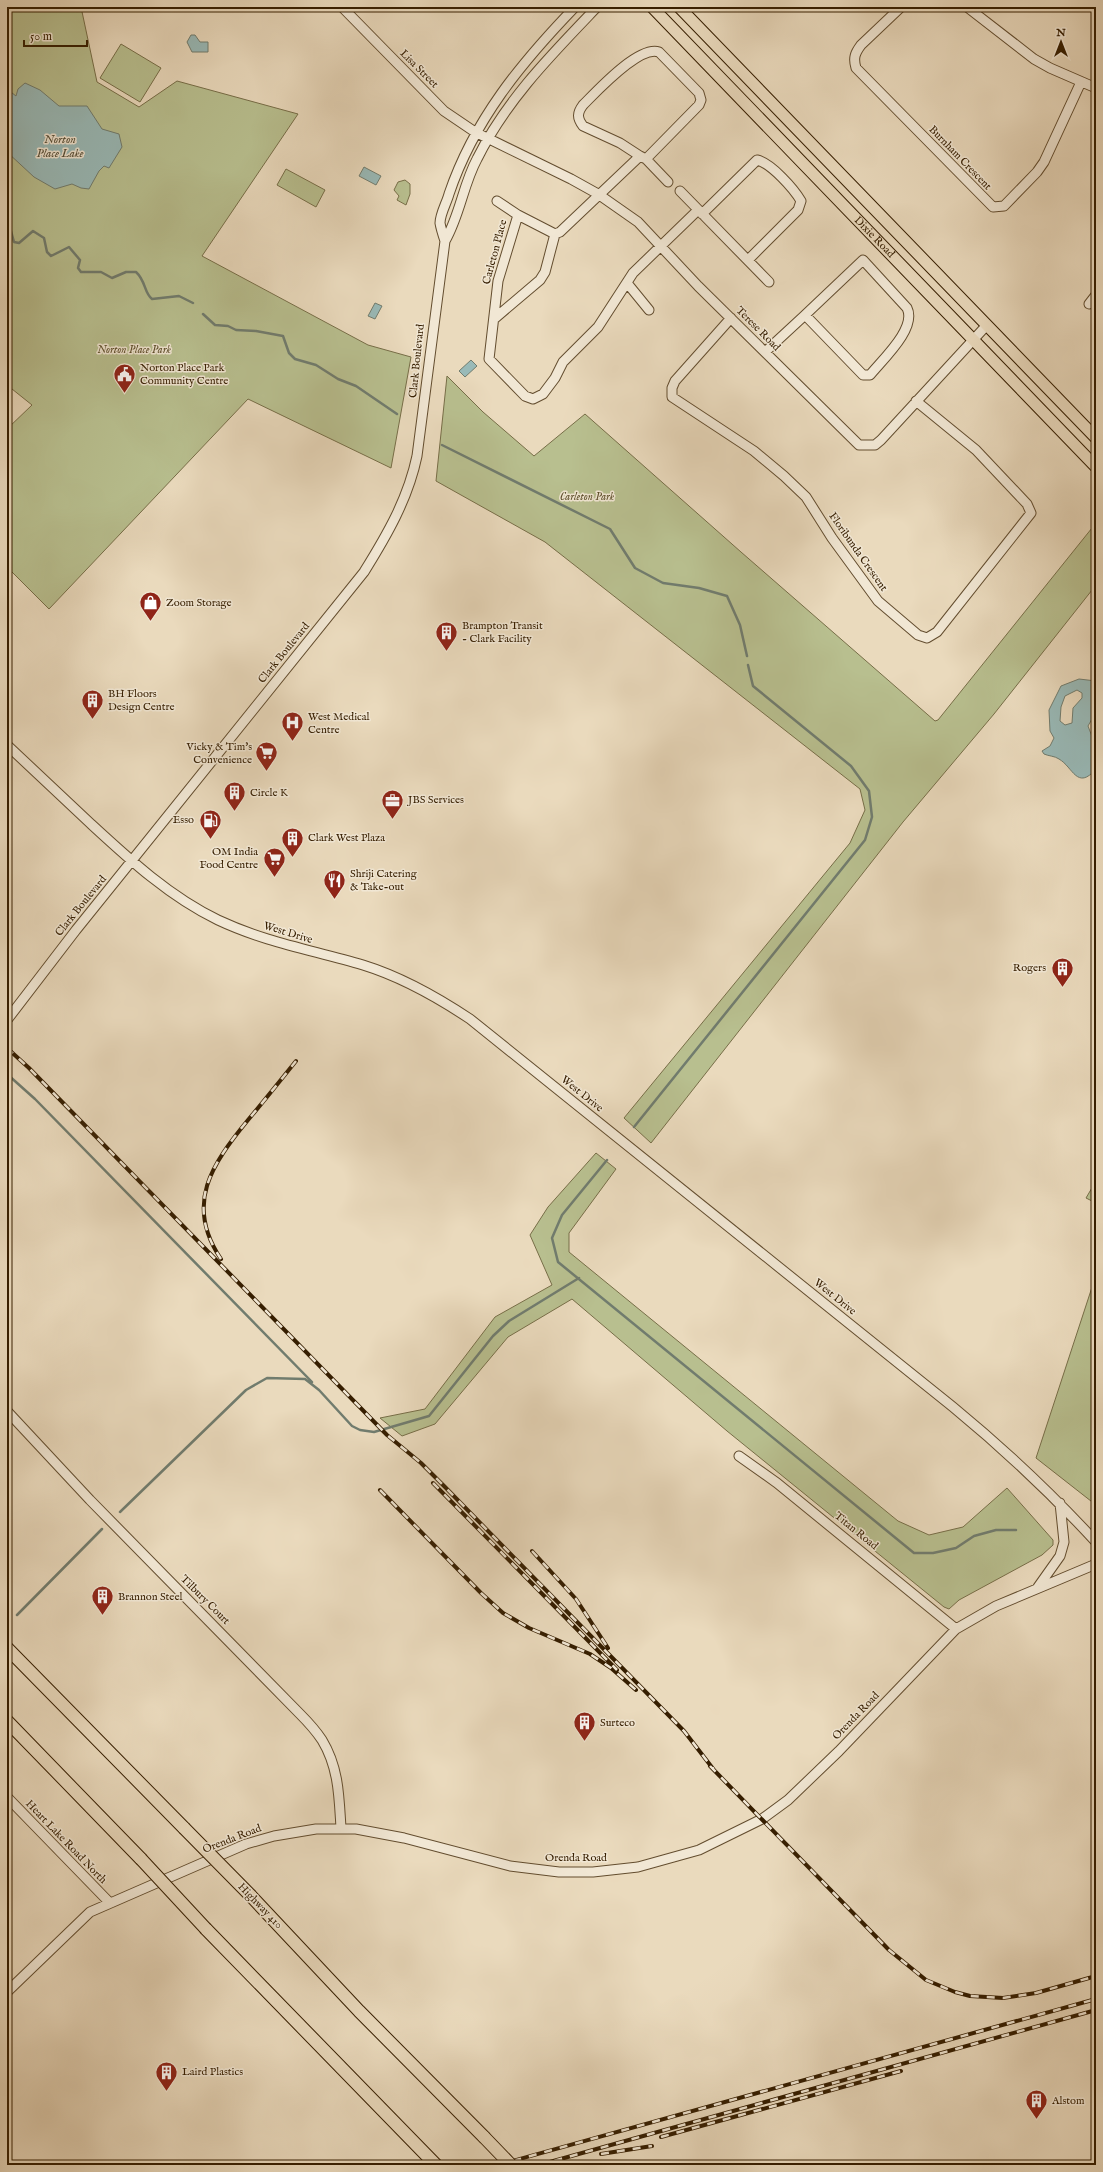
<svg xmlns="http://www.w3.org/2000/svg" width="1103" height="2172" font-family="'IM FELL English',serif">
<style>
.green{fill:#b8bf8f;stroke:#776e48}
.water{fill:#99bab8;stroke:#717c6e;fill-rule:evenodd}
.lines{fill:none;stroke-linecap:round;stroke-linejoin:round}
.stream{stroke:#717c6e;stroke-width:2.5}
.minor-casing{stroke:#634d2f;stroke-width:11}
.major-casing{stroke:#361e00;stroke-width:13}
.highway-casing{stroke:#361e00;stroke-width:14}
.minor{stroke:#f1e7d4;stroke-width:9}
.major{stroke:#eadabd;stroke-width:11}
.highway{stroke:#eadabd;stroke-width:12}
.rail-casing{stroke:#361e00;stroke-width:4}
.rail{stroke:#f1e7d4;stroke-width:2.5;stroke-dasharray:8;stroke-linecap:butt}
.highway-bridge-casing{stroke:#361e00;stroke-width:14;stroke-linecap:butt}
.highway-bridge{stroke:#eadabd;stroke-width:12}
.labels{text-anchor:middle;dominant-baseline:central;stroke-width:3;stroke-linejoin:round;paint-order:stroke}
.street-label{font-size:11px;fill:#361e00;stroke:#f1e7d4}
.park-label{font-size:11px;font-style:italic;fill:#5d4e2b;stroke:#f1e7d4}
.poi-label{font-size:11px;fill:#361e00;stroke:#f1e7d4;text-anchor:start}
.water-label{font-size:12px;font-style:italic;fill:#544d37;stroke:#f1e7d4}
</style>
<rect width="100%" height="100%" fill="#eadabd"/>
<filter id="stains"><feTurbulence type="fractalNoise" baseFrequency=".005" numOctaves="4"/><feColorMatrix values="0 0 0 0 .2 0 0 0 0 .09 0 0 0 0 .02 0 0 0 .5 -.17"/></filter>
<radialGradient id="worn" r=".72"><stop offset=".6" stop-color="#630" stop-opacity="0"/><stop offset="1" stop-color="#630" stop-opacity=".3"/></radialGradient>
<path class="green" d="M 7,7 L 81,7 L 97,82 L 139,107 L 177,81 L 298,114 L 202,256 L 368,345 L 411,357 L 391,468 L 248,399 L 49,609 L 7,567 L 7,429 L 32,405 L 7,385 Z
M 121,44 L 161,68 L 140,102 L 100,78 Z
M 286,169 L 325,190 L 316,207 L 277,185 Z
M 405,180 L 410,184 L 410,194 L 406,205 L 397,200 L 399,196 L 394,190 L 398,182 Z
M 447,376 L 483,412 L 534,456 L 585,414 L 741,552 L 935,721 L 938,720 L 1096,523 L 1096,585 L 994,714 L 903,822 L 651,1143 L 624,1118 L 850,843 L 865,810 L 860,789 L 545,542 L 436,481 Z
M 596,1153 L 616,1169 L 569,1233 L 569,1252 L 898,1521 L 929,1535 L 963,1527 L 1007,1488 L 1053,1540 L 1053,1545 L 1042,1555 L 959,1600 L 949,1609 L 944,1607 L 727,1431 L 572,1299 L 508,1337 L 435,1424 L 402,1436 L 380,1418 L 425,1409 L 495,1317 L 552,1285 L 530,1235 L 548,1207 Z
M 1096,1181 L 1096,1203 L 1086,1198 Z
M 1096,1275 L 1096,1505 L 1036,1458 Z"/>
<path class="water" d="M 191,35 L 195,35 L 200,42 L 208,42 L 208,52 L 192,52 L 187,42 Z
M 25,83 L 40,90 L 59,106 L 87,106 L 102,129 L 119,134 L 122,147 L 109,168 L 104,166 L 99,171 L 89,189 L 81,188 L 72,184 L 55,189 L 34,177 L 7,152 L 7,89 L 16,96 L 18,89 Z
M 364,167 L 381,176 L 376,185 L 359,176 Z
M 375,303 L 382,306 L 375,319 L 368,316 Z
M 471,360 L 477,366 L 465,377 L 459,371 Z
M 1079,679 L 1096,681 L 1096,712 L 1088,726 L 1096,747 L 1096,769 C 1077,791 1073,767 1059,759 C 1055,756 1048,756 1044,754 L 1042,751 L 1050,746 L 1054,738 L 1050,731 L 1049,710 L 1061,686 ZM 1077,690 L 1082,693 L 1082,698 L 1073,708 L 1072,723 L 1065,725 L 1060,721 L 1061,707 L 1065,696 Z"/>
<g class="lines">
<path class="stream" d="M 7,223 L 9,224 L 14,242 L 19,243 L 33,231 L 44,238 L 47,252 L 51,256 L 69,247 L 80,260 L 78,268 L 81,272 L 101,272 L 112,278 L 126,272 L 136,272 C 146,281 144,293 152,299 L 179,296 L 193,303
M 203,314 L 215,325 L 228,326 L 236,330 L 256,331 L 283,336 L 289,353 L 295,359 L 316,365 L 338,379 L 356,386 L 397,414
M 442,445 L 610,529 L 635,568 L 663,583 L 699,588 L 727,596 L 740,625 L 747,656
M 7,1074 L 35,1099 L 312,1382
M 634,1127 L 865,840 L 872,817 L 869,791 L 851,766 L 753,686 L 748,665
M 607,1160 L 562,1215 L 552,1238 L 558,1262 L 914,1553 L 933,1553 L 956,1548 L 974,1536 L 996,1530 L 1016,1530
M 120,1512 L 246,1390 L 267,1378 L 305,1379 L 319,1390 L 352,1426 L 360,1430 L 374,1432 L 429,1416 L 493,1336 L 509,1321 L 579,1278
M 17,1615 L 102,1529"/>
<defs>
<path id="minor" d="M 342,7 L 444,111 L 475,132 L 571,179 L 598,194 L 638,222 L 698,286 L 859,445 L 875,445 L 881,440 L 986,326
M 901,7 L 861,45 C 855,53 853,58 856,68 L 993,207 L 1004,206 L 1037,172 L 1044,162 L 1081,82
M 967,7 L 1034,59 L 1050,68 L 1096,88
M 640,156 L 646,159 L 699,105 L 701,100 L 699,93 L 659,52 C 639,45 597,91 583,105 C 577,113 577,118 583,126 L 620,143 L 640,156 L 560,232 L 555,234 L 518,215 L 498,281 L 489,359 L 525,396 L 533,399 L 543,394 L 555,378 L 563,362 L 598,327 L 633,273 L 698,210
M 646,159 L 668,182
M 680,191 L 769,282
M 497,201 L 518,215
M 702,214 L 757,160 C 771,163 794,189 801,201 L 798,210 L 748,260
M 445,241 C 460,215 463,185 477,159 C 506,100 552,54 597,7
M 627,283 L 649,310
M 1089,304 L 1096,295
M 731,318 L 675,381 L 672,388 L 672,397 L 754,451 L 784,476 L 806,497 L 832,538 L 878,601 L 918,635 L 927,638 L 937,632 L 1031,513 L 1027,504 L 976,450 L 916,401
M 494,319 L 540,280 L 545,272 L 555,234
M 765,352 L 805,315 L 863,375 L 870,375 C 883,359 917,328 907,308 L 863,260 L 805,315
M 7,745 C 35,771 63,798 91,824 C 130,860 170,897 218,920 C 267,943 313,950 363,965 C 402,977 437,997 470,1019 L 953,1407 C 1004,1449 1051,1493 1096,1542
M 7,1020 L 76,930 L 364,572 C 387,535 408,499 417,456 L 445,241 C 443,235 441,229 440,223 C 440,214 447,202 449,194 C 474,120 521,63 575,7
M 7,1411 L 90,1500 L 300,1714 C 308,1722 316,1731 322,1740 C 339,1768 339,1797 341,1828
M 739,1456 L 777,1483 L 956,1629
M 1038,1587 L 1060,1556 L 1064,1542 L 1060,1503
M 7,1797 L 109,1902
M 7,1992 L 90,1912 L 246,1844 L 274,1836 L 316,1829 L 356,1829 L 404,1838 L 510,1866 L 559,1872 L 593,1872 L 638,1867 L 699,1850 L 762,1819 L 788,1800 L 839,1751 L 956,1629 L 996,1606 L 1096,1564"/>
<g id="major">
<path id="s1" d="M 652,7 L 1096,467"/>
<path d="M 679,7 L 1096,438"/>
</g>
<path id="highway" d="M 7,1648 L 184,1828
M 7,1721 L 141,1859
M 251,1896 L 359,2011 L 484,2137
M 206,1929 L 436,2165"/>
</defs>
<use href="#minor" class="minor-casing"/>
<use href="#major" class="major-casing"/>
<use href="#highway" class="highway-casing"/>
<use href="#minor" class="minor"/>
<use href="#major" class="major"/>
<use href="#highway" class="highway"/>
<defs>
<path id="rail" d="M 7,1048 L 29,1068 L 387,1435 L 421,1463 L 445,1487 L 684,1731 L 714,1770
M 221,1259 C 184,1204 212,1164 248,1120 C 264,1101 280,1081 296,1061
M 433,1483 L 617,1670
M 380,1490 L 481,1593 L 503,1613 L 529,1628 L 590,1654 L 611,1668 L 636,1690
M 532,1551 L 576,1599 L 608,1648
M 710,1766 L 889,1950 L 926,1980 L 955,1992 L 970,1996 L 1003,1998 L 1036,1993 L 1096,1976
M 661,2137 L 901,2071
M 601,2154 L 652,2146
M 498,2165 L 1096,1999
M 539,2165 L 1096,2010"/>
</defs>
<use href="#rail" class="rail-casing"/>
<use href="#rail" class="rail"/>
<defs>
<path id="highway-bridge" d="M 184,1828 L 251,1896
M 141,1859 L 206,1929
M 484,2137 L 511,2165"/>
</defs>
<use href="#highway-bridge" class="highway-bridge-casing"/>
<use href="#highway-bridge" class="highway-bridge"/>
</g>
<defs>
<symbol id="civic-pin" viewBox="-11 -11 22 30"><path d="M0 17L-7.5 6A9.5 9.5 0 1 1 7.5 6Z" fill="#8f2418" stroke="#f1e7d4"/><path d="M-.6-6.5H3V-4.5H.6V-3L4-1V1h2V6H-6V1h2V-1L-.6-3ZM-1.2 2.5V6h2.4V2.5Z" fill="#fff"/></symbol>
<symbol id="shop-pin" viewBox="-11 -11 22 30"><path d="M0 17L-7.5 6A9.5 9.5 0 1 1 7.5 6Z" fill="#8f2418" stroke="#f1e7d4"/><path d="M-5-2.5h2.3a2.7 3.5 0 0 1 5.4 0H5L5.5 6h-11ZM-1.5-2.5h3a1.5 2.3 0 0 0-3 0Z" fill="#fff"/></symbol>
<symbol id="building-pin" viewBox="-11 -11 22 30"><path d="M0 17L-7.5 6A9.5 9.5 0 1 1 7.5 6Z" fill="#8f2418" stroke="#f1e7d4"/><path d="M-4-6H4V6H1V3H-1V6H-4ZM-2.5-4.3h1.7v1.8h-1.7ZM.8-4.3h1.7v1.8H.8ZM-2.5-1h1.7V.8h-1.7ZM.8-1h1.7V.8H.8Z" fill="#fff"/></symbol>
<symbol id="hospital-pin" viewBox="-11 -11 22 30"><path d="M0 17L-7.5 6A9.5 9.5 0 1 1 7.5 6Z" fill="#8f2418" stroke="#f1e7d4"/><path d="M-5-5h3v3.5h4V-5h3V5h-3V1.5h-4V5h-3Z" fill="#fff"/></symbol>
<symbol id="supermarket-pin" viewBox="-11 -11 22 30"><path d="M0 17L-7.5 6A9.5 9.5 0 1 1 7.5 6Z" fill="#8f2418" stroke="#f1e7d4"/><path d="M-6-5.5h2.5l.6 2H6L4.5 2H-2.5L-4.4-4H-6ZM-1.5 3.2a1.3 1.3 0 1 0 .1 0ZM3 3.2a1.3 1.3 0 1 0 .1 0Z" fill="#fff"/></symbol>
<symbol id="office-pin" viewBox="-11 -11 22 30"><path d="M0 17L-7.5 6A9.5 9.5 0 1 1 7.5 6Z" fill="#8f2418" stroke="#f1e7d4"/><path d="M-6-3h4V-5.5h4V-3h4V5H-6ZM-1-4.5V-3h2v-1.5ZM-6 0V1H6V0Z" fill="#fff"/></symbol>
<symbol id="fuel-pin" viewBox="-11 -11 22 30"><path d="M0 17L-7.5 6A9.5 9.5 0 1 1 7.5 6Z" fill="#8f2418" stroke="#f1e7d4"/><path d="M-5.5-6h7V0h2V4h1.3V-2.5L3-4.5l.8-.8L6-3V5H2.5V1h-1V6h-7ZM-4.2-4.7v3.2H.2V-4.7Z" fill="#fff"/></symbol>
<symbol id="restaurant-pin" viewBox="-11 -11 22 30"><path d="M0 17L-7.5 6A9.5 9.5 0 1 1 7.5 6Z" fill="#8f2418" stroke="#f1e7d4"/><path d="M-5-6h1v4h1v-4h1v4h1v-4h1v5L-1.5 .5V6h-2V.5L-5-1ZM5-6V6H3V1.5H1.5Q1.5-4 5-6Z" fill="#fff"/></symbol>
</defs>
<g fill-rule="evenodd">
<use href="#civic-pin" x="112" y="362" width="25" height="34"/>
<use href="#shop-pin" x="138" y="590" width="25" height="34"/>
<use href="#building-pin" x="434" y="620" width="25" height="34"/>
<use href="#building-pin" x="80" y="688" width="25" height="34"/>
<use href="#hospital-pin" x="280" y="710" width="25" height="34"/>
<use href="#supermarket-pin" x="254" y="740" width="25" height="34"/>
<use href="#building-pin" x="222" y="780" width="25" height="34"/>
<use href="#office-pin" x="380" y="788" width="25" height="34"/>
<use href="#fuel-pin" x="198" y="808" width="25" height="34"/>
<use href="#building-pin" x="280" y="826" width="25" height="34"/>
<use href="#supermarket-pin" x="262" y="846" width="25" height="34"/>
<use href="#restaurant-pin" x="322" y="868" width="25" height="34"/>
<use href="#building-pin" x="1050" y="956" width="25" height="34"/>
<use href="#building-pin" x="90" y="1584" width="25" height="34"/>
<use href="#building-pin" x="572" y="1710" width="25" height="34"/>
<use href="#building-pin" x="154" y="2060" width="25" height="34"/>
<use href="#building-pin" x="1024" y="2088" width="25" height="34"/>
</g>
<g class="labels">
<g class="street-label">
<text transform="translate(419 69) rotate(45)">Lisa Street</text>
<text transform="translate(960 158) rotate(46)">Burnham Crescent</text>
<text stroke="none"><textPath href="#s1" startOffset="320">Dixie Road</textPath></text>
<text transform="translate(495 252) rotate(-75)">Carleton Place</text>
<text transform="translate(758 329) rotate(45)">Terese Road</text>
<text transform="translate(417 361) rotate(-84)">Clark Boulevard</text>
<text transform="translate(858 552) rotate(55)">Floribunda Crescent</text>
<text transform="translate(284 653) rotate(-51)">Clark Boulevard</text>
<text transform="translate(81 906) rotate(-51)">Clark Boulevard</text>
<text transform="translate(288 933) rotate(17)">West Drive</text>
<text transform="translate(582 1094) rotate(39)">West Drive</text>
<text transform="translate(835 1297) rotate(39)">West Drive</text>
<text transform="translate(856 1531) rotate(39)">Titan Road</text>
<text transform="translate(205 1600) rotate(45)">Tilbury Court</text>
<text transform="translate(856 1716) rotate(-46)">Orenda Road</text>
<text transform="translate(232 1839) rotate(-21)">Orenda Road</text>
<text transform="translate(66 1842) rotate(46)">Heart Lake Road North</text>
<text x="576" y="1858">Orenda Road</text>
<text transform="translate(260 1906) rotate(46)">Highway 410</text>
</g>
<g class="park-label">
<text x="134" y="350">Norton Place Park</text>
<text x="587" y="497">Carleton Park</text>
</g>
<g class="poi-label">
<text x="140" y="368">Norton Place Park<tspan x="140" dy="13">Community Centre</tspan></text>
<text x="166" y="603">Zoom Storage</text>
<text x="462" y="626">Brampton Transit<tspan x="462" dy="13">- Clark Facility</tspan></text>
<text x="108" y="694">BH Floors<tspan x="108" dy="13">Design Centre</tspan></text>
<text x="308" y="717">West Medical<tspan x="308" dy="13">Centre</tspan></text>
<text x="252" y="747" text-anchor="end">Vicky &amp; Tim's<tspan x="252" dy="13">Convenience</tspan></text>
<text x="250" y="793">Circle K</text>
<text x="408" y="800">JBS Services</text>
<text x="194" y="820" text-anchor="end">Esso</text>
<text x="308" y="838">Clark West Plaza</text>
<text x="258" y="852" text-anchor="end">OM India<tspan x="258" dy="13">Food Centre</tspan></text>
<text x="350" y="874">Shriji Catering<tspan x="350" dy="13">&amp; Take-out</tspan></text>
<text x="1046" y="968" text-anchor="end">Rogers</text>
<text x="118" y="1597">Brannon Steel</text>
<text x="600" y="1723">Surteco</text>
<text x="182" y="2072">Laird Plastics</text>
<text x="1052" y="2101">Alstom</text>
</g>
<g class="water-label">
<text x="60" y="139">Norton<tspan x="60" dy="14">Place Lake</tspan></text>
</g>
</g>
<rect width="1103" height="2172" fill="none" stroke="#eadabd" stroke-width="24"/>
<rect x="8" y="8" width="1087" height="2156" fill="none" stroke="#361e00" stroke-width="2"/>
<rect x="12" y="12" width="1079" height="2148" fill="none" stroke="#361e00"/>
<g transform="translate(1061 42)" stroke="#f1e7d4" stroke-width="3" paint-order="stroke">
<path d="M0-3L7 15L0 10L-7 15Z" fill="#361e00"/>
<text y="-6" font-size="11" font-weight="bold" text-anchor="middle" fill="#361e00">N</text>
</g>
<path d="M24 40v6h63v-6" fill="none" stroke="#361e00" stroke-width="2"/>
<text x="30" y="40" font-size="12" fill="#361e00" stroke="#f1e7d4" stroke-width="3" paint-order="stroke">50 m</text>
<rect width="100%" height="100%" filter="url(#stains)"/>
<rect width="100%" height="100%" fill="url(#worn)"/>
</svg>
